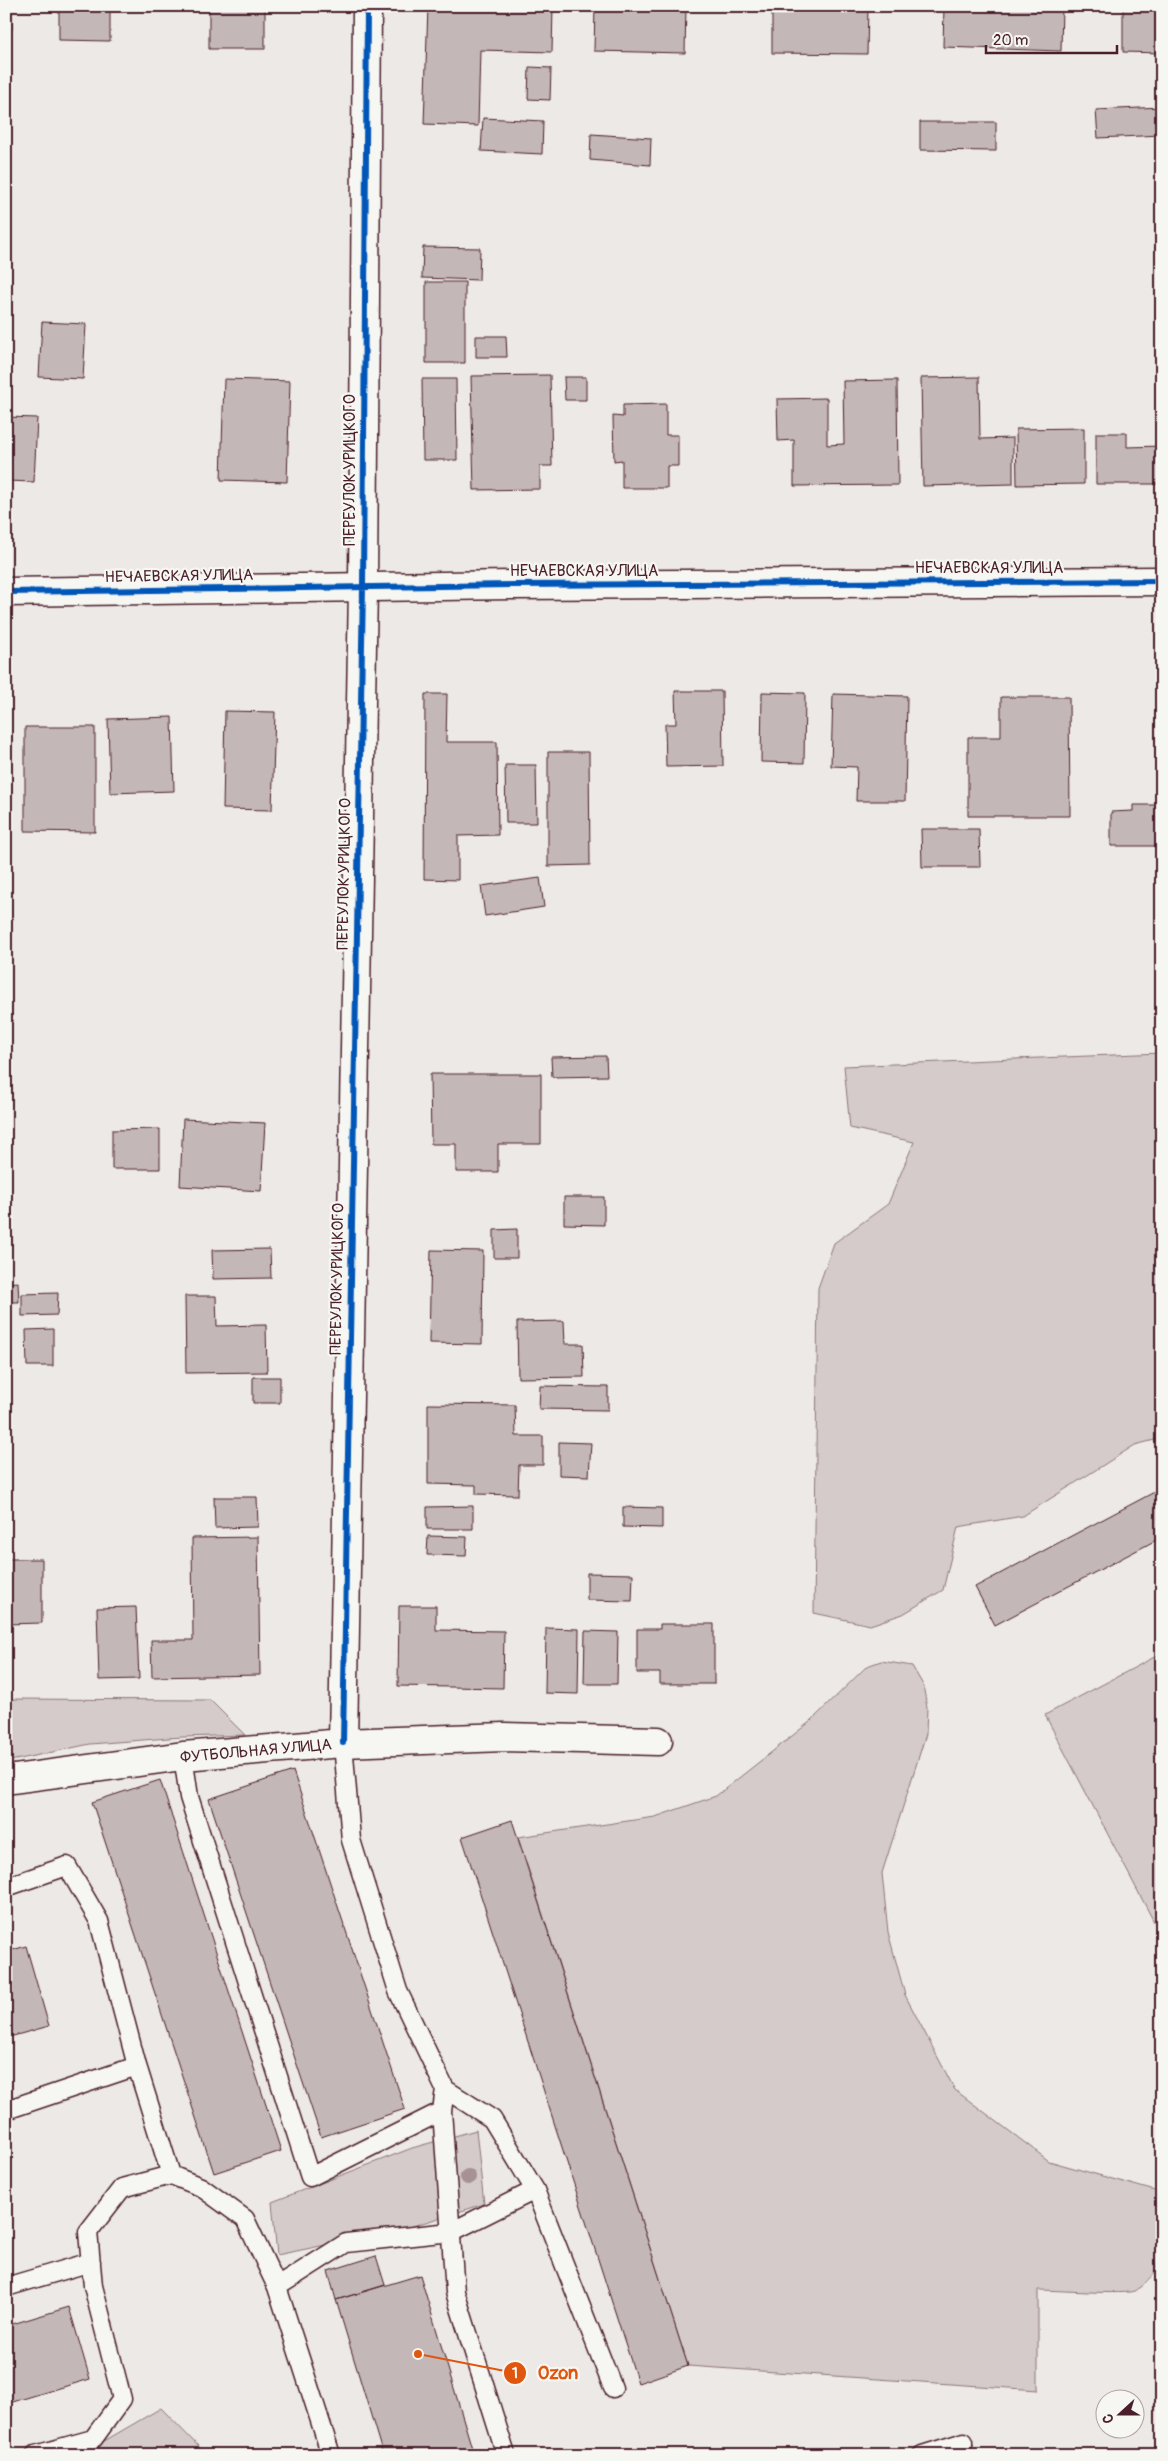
<svg xmlns="http://www.w3.org/2000/svg" width="1168" height="2461" font-family="Pangolin,sans-serif">
<style>
.green{fill:#d4cbca;stroke:#8f757a}
.building{fill:#c4b7b7;stroke:#4a1f2b}
.lines{fill:none;stroke-linecap:round;stroke-linejoin:round}
.service-casing{stroke:#4a1f2b;stroke-width:21}
.minor-casing{stroke:#4a1f2b;stroke-width:31}
.tertiary-casing{stroke:#4a1f2b;stroke-width:31}
.service{stroke:#f6f6f2;stroke-width:18}
.minor{stroke:#f6f6f2;stroke-width:28}
.tertiary{stroke:#f6f6f2;stroke-width:28}
.cycleway-casing{stroke:#f6f6f2;stroke-width:9}
.cycleway{stroke:#0057b8;stroke-width:6}
.tree{fill:#a69295}
.labels{text-anchor:middle;dominant-baseline:central;stroke-width:4.5;stroke-linejoin:round;paint-order:stroke}
.street-label{font-size:16px;fill:#4a1f2b;stroke:#f6f6f2}
.leader{fill:none;stroke:#e0560e;stroke-width:2}
.callout-dot{fill:#e0560e;stroke:#f6f6f2;stroke-width:2}
.mark-label{font-size:15px;text-anchor:middle;font-weight:bold;fill:#fff}
.callout-label{font-size:18px;text-anchor:middle;font-weight:bold;fill:#e0560e;stroke:#f6f6f2;stroke-width:4.5;stroke-linejoin:round;paint-order:stroke}
</style>
<rect width="100%" height="100%" fill="#ece9e6"/>
<filter id="ink" filterUnits="userSpaceOnUse"><feTurbulence type="fractalNoise" baseFrequency=".02" numOctaves="2"/><feDisplacementMap in="SourceGraphic" scale="10" xChannelSelector="R" yChannelSelector="G"/><feConvolveMatrix kernelMatrix="1 2 1 2 8 2 1 2 1" color-interpolation-filters="sRGB"/></filter>
<g filter="url(#ink)">
<path class="green" d="M 1162,1053 L 1162,1438 L 1135,1445 L 1023,1516 L 958,1527 L 943,1590 L 903,1614 L 870,1625 L 814,1613 L 818,1288 L 834,1243 L 888,1204 L 914,1142 L 850,1128 L 844,1066 Z
M 1162,1653 L 1162,1937 L 1045,1715 Z
M 881,1661 L 912,1666 L 923,1685 L 927,1707 L 926,1734 L 882,1873 L 888,1932 L 905,1995 L 955,2090 L 1049,2161 L 1155,2191 C 1167,2219 1168,2277 1134,2291 C 1126,2295 1053,2290 1038,2290 L 1038,2390 L 688,2366 L 518,1837 L 655,1817 L 716,1796 L 811,1721 L 867,1666 Z
M 6,1699 L 210,1700 L 245,1735 L 182,1737 L 90,1744 L 6,1762 Z
M 476,2130 L 484,2204 L 403,2229 L 277,2255 L 272,2202 L 412,2148 Z
M 161,2408 L 202,2450 L 200,2455 L 100,2455 L 99,2444 Z"/>
<path class="building" d="M 6,6 L 12,6 L 12,30 L 6,30 Z
M 59,6 L 110,6 L 110,41 L 59,40 Z
M 209,6 L 265,6 L 265,49 L 209,49 Z
M 428,6 L 553,6 L 552,52 L 480,50 L 478,126 L 424,124 Z
M 595,6 L 686,6 L 685,53 L 594,51 Z
M 772,6 L 868,6 L 867,54 L 772,53 Z
M 944,6 L 1062,6 L 1061,51 L 943,47 Z
M 1123,6 L 1162,6 L 1162,53 L 1123,52 Z
M 529,67 L 551,68 L 550,100 L 528,99 Z
M 1162,107 L 1162,135 L 1098,138 L 1096,110 Z
M 483,118 L 543,121 L 542,154 L 481,151 Z
M 920,122 L 996,122 L 996,151 L 920,150 Z
M 591,134 L 651,138 L 650,165 L 590,160 Z
M 423,247 L 480,248 L 479,280 L 422,278 Z
M 426,282 L 465,282 L 465,363 L 426,363 Z
M 42,322 L 86,324 L 83,379 L 39,377 Z
M 476,336 L 506,336 L 507,357 L 476,357 Z
M 550,375 L 552,466 L 540,466 L 540,489 L 474,490 L 471,376 Z
M 564,377 L 586,377 L 586,400 L 565,400 Z
M 979,377 L 980,439 L 1013,438 L 1013,484 L 923,486 L 921,378 Z
M 224,379 L 290,381 L 287,482 L 221,480 Z
M 422,379 L 456,379 L 457,460 L 423,460 Z
M 897,380 L 898,485 L 794,486 L 794,440 L 778,441 L 777,399 L 827,398 L 827,445 L 844,444 L 843,381 Z
M 666,404 L 666,435 L 678,435 L 678,466 L 667,466 L 667,488 L 622,488 L 622,460 L 614,461 L 613,416 L 623,417 L 623,405 Z
M 6,417 L 37,418 L 34,482 L 6,481 Z
M 1084,428 L 1084,484 L 1017,485 L 1016,429 Z
M 1096,433 L 1127,433 L 1127,447 L 1162,446 L 1162,484 L 1096,484 Z
M 675,691 L 722,691 L 723,766 L 666,767 L 665,724 L 676,724 Z
M 762,692 L 805,693 L 804,763 L 761,762 Z
M 425,694 L 447,694 L 446,742 L 497,742 L 498,835 L 458,836 L 458,880 L 424,879 Z
M 833,694 L 907,696 L 905,801 L 856,801 L 857,767 L 831,766 Z
M 1001,697 L 1069,697 L 1070,816 L 968,816 L 968,737 L 1001,737 Z
M 225,711 L 275,712 L 272,810 L 223,809 Z
M 172,717 L 174,791 L 110,793 L 108,719 Z
M 25,727 L 95,727 L 95,832 L 25,831 Z
M 548,752 L 589,752 L 590,865 L 548,866 Z
M 505,765 L 536,765 L 537,823 L 506,823 Z
M 1133,805 L 1160,805 L 1160,846 L 1111,846 L 1111,812 L 1133,811 Z
M 921,829 L 979,829 L 980,867 L 922,867 Z
M 540,878 L 544,907 L 485,916 L 481,886 Z
M 606,1056 L 607,1076 L 552,1077 L 551,1057 Z
M 430,1074 L 541,1074 L 541,1144 L 498,1144 L 498,1172 L 456,1172 L 456,1144 L 431,1144 Z
M 183,1119 L 265,1123 L 261,1191 L 180,1186 Z
M 160,1129 L 160,1169 L 112,1169 L 112,1130 Z
M 564,1197 L 604,1197 L 604,1225 L 564,1224 Z
M 517,1229 L 517,1258 L 494,1258 L 494,1230 Z
M 270,1249 L 271,1278 L 213,1279 L 212,1250 Z
M 431,1250 L 483,1251 L 482,1344 L 429,1343 Z
M 18,1282 L 19,1302 L 6,1302 L 6,1283 Z
M 58,1293 L 57,1315 L 22,1316 L 22,1294 Z
M 185,1296 L 216,1296 L 217,1326 L 266,1325 L 267,1372 L 186,1373 Z
M 564,1321 L 565,1344 L 583,1344 L 584,1377 L 518,1378 L 517,1322 Z
M 53,1329 L 53,1366 L 27,1366 L 26,1330 Z
M 253,1377 L 280,1377 L 280,1403 L 253,1403 Z
M 540,1386 L 608,1387 L 608,1410 L 539,1409 Z
M 428,1404 L 515,1405 L 516,1436 L 543,1436 L 543,1465 L 519,1465 L 518,1495 L 476,1494 L 476,1485 L 428,1484 Z
M 559,1442 L 591,1443 L 589,1476 L 559,1475 Z
M 1162,1488 L 1162,1537 L 995,1625 L 975,1587 Z
M 214,1497 L 257,1497 L 258,1527 L 215,1528 Z
M 473,1506 L 473,1529 L 427,1529 L 427,1507 Z
M 623,1507 L 662,1508 L 662,1528 L 623,1527 Z
M 428,1536 L 467,1537 L 466,1556 L 427,1555 Z
M 258,1537 L 260,1675 L 152,1677 L 151,1640 L 193,1640 L 192,1538 Z
M 6,1559 L 42,1559 L 42,1623 L 6,1624 Z
M 587,1573 L 633,1574 L 632,1601 L 587,1600 Z
M 399,1606 L 436,1606 L 436,1630 L 504,1631 L 503,1688 L 398,1686 Z
M 136,1607 L 139,1679 L 99,1680 L 97,1608 Z
M 660,1624 L 714,1624 L 714,1684 L 660,1684 L 660,1673 L 637,1673 L 637,1629 L 660,1629 Z
M 546,1628 L 579,1629 L 578,1694 L 545,1693 Z
M 585,1631 L 618,1632 L 617,1684 L 584,1684 Z
M 293,1771 L 405,2109 L 321,2137 L 209,1799 Z
M 160,1780 L 281,2151 L 214,2173 L 92,1802 Z
M 512,1820 L 688,2366 L 638,2383 L 462,1837 Z
M 26,1946 L 49,2026 L 6,2038 L 6,1952 Z
M 376,2256 L 385,2285 L 336,2300 L 328,2271 Z
M 420,2275 L 474,2455 L 383,2455 L 336,2300 Z
M 69,2307 L 90,2379 L 6,2404 L 6,2326 Z"/>
<g class="lines">
<defs>
<path id="service" d="M 343,1743 L 351,1840 L 398,1991 L 445,2089 L 492,2119 L 535,2190 L 613,2388
M 183,1756 L 189,1797 L 310,2177 L 442,2111 L 445,2089
M 6,1887 L 67,1866 L 99,1921 L 137,2066 L 6,2110
M 137,2066 L 171,2175
M 442,2111 L 455,2292 L 506,2455
M 6,2287 L 91,2262
M 35,2455 L 93,2439 L 122,2399 L 93,2286 L 88,2232 L 122,2188 L 171,2175 L 201,2187 L 245,2219 L 277,2287
M 331,2455 L 277,2287 L 346,2243 L 451,2232 L 535,2190
M 922,2455 L 964,2442"/>
<path id="minor" d="M 343,1743 L 363,587 L 367,6
M 6,1780 L 183,1756 L 343,1743 L 504,1737 L 658,1741"/>
<path id="tertiary" d="M 6,592 L 512,585 L 1162,581"/>
</defs>
<use href="#service" class="service-casing"/>
<use href="#minor" class="minor-casing"/>
<use href="#tertiary" class="tertiary-casing"/>
<use href="#service" class="service"/>
<use href="#minor" class="minor"/>
<use href="#tertiary" class="tertiary"/>
<defs>
<path id="cycleway" d="M 6,592 L 512,585 L 1162,581
M 343,1743 L 363,587 L 367,6"/>
</defs>
<use href="#cycleway" class="cycleway-casing"/>
<use href="#cycleway" class="cycleway"/>
</g>
<circle class="tree" cx="468" cy="2177" r="8"/>
</g>
<g class="labels">
<g class="street-label">
<text transform="translate(350 470) rotate(-90)">ПЕРЕУЛОК УРИЦКОГО</text>
<text x="989" y="568">НЕЧАЕВСКАЯ УЛИЦА</text>
<text x="584" y="571">НЕЧАЕВСКАЯ УЛИЦА</text>
<text transform="translate(179 576) rotate(-1)">НЕЧАЕВСКАЯ УЛИЦА</text>
<text transform="translate(344 874) rotate(-89)">ПЕРЕУЛОК УРИЦКОГО</text>
<text transform="translate(337 1279) rotate(-89)">ПЕРЕУЛОК УРИЦКОГО</text>
<text transform="translate(256 1751) rotate(-5)">ФУТБОЛЬНАЯ УЛИЦА</text>
</g>
</g>
<path class="leader" d="M418 2354L515 2373"/>
<g class="callout-dot">
<circle cx="418" cy="2354" r="5"/>
<circle cx="515" cy="2373" r="12"/>
</g>
<g class="mark-label">
<text x="515" y="2378">1</text>
</g>
<g class="callout-label">
<text x="558" y="2379">Ozon</text>
</g>
<rect width="1168" height="2461" fill="none" stroke="#f6f6f2" stroke-width="25"/>
<rect x="12" y="12" width="1143" height="2436" fill="none" stroke="#4a1f2b" stroke-width="2" filter="url(#ink)"/>
<g transform="translate(1120 2414) rotate(249)"><circle r="24" fill="#f6f6f2" stroke="#b1a0a2"/>
<path d="M0-4L9 19L0 12L-9 19Z" fill="#4a1f2b"/>
<text y="-8" font-size="14" font-weight="bold" text-anchor="middle" fill="#4a1f2b">С</text>
</g>
<path d="M986 45v8h131v-8" fill="none" stroke="#4a1f2b" stroke-width="2.5"/>
<text x="993" y="45" font-size="15" fill="#4a1f2b" stroke="#f6f6f2" stroke-width="4" paint-order="stroke">20 m</text>
</svg>
